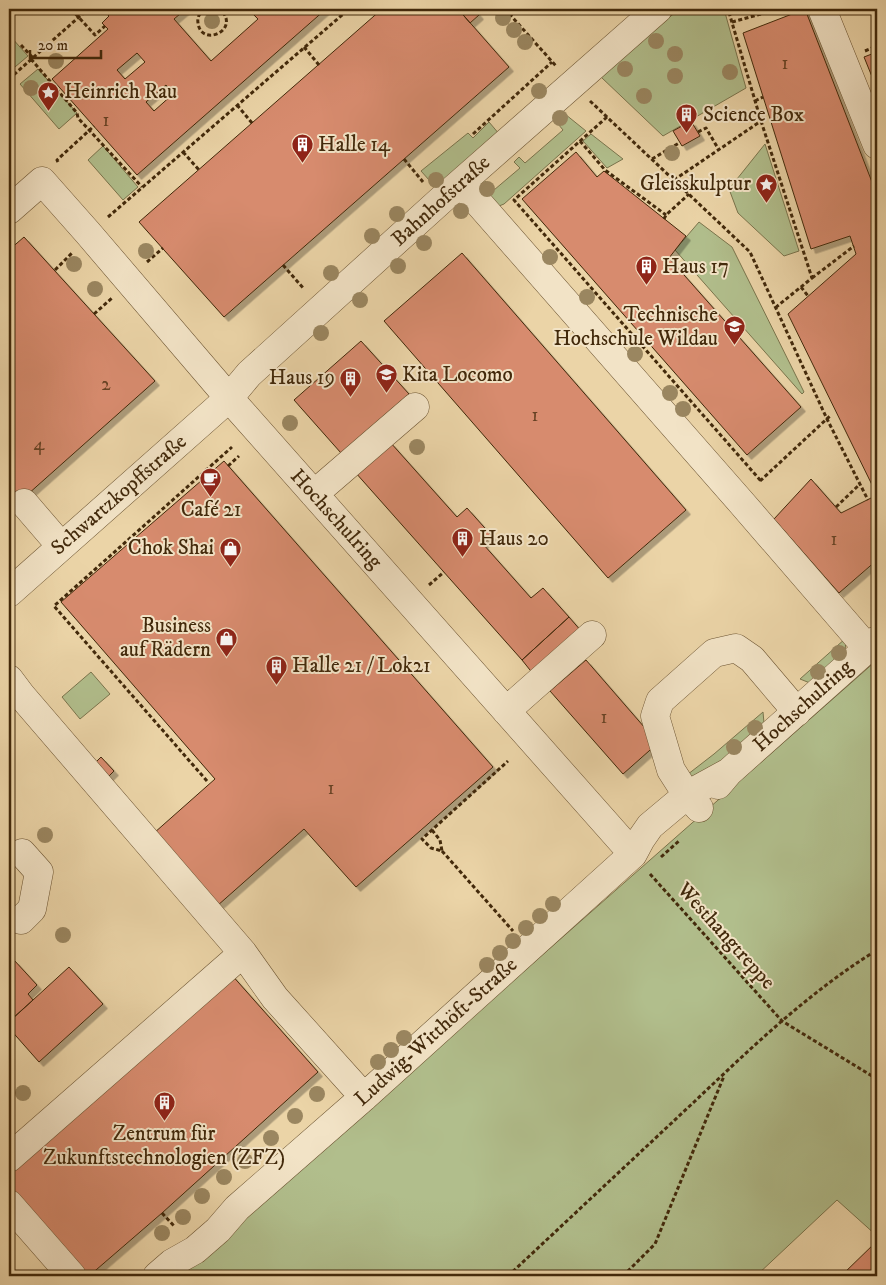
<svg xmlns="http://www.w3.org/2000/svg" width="886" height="1285" font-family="'IM FELL DW Pica',serif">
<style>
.green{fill:#b1be8c;stroke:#7a744c}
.building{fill:#d78b6e;stroke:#42290b;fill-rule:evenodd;filter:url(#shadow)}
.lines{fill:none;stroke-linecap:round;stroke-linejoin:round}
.minor-casing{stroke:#6c5432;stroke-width:29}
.path{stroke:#42290b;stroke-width:3;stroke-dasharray:4 2.5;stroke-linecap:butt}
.minor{stroke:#f2e3c6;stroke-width:28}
.tree{fill:#9a8660}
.labels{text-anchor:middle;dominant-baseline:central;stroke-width:4;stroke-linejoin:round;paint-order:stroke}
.number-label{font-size:19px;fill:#674224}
.poi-label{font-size:21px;fill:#42290b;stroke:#f2e3c6;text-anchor:start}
.street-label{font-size:21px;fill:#42290b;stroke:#f2e3c6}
</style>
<defs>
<filter id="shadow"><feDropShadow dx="4.5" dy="4.5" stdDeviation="0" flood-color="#0004"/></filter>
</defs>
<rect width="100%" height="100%" fill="#ebd4a7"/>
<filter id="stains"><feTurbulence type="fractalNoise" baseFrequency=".004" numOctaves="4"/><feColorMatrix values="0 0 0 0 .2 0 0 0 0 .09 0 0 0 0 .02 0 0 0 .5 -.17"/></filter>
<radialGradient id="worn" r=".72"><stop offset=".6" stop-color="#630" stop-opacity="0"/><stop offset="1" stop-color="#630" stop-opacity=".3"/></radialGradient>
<path class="green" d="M 679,9 L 724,9 L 746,88 L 663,136 L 601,77 Z
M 11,37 L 28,56 L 9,72 L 9,39 Z
M 38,69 L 77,113 L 59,129 L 20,84 Z
M 560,110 L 586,131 L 504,204 L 499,206 L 480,189 L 483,179 L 494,190 L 520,168 L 514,162 L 519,157 L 525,163 L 563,130 L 553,118 Z
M 489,122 L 500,135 L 438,190 L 421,171 L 468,133 L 473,138 Z
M 591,134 L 623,159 L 607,168 L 583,141 Z
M 765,144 L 799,251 L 784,256 L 738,213 L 729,189 Z
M 103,146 L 138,187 L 123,200 L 88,160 Z
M 699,222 L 732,247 L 804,392 L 802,394 L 675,250 Z
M 846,638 L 845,652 L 810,683 L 800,679 Z
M 877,660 L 877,1013 L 871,1019 L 877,1025 L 877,1236 L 837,1200 L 756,1276 L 178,1276 Z
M 91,672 L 110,694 L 80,719 L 62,697 Z
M 763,712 L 764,723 L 712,771 L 692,785 L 683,778 L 714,754 Z"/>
<path class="building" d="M 105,9 L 186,9 L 174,19 L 211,61 L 258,19 L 248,9 L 326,9 L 137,175 L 52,79 L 108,29 L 102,23 L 109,16 L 103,10 ZM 137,53 L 145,62 L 125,79 L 117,70 ZM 166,85 L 173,94 L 154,111 L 146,102 Z
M 382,9 L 458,9 L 509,67 L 224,317 L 139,222 Z
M 458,9 L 474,9 L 479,15 L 470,23 Z
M 805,9 L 877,195 L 877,495 L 788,314 L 856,254 L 850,236 L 811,249 L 743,33 Z
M 877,52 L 877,89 L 864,57 Z
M 691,121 L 700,136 L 682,146 L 673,131 Z
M 576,152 L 597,177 L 604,171 L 686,236 L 669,258 L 801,407 L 747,455 L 522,199 Z
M 24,237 L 155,381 L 9,511 L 9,250 Z
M 462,253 L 686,510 L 608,578 L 384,321 Z
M 361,341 L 409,394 L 341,453 L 294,400 Z
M 390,442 L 457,517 L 467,508 L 492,536 L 483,544 L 531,598 L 543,588 L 569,617 L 522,660 L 355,472 Z
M 224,461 L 493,767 L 356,887 L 304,829 L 217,906 L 154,833 L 215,779 L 61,602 Z
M 811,479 L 841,513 L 877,495 L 877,560 L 839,593 L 774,519 Z
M 569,617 L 582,632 L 534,675 L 522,660 Z
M 586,660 L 658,743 L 623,774 L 550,691 Z
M 101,757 L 114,771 L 108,777 L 95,763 Z
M 14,960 L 37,985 L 28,994 L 33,1000 L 14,1017 L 9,1012 L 9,965 Z
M 69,967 L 103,1004 L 39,1062 L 9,1028 L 9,1022 Z
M 230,973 L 318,1072 L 162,1213 L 89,1276 L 9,1186 L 9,1170 Z
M 877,1241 L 877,1276 L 841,1276 Z"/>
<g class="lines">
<defs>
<path id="minor" d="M 822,9 L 877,145
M 461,183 L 740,501 L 868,649
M 9,210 L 42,181 L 88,233 L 229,398 L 633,854
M 314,494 L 415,407
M 24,503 L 61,546
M 9,593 L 229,398 L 249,374 L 440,201 L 658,9
M 9,679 L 21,695 L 243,953 L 275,998 L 364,1097
M 506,711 L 592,635
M 718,785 L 729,772 L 877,640
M 699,808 L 687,795 L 671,770 L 655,716 L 660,701 L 714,653 L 736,648 L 752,659 L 797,712
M 21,920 L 32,909 L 39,872 L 22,853
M 9,1158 L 243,953
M 9,1204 L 72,1276
M 157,1276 L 172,1263 L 195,1250 L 218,1230 L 237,1208 L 364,1097 L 633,854 L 641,839 L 650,826 L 687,795 L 729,772"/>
</defs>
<use href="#minor" class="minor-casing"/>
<path class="path" d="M 71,9 L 95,35 L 105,26
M 205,9 C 200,12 197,17 198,23 C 201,48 242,30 220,9
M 505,9 L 556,66
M 732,22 L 779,9
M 21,45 L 33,58
M 304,47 L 319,65
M 865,51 L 877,46
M 31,59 L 77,113 L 78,118 L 142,187
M 9,79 L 88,9
M 590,101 L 750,252 L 827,419 L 868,500
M 755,101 L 763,97
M 237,105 L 252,123
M 607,117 L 514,200 L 761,481
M 761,121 L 812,278 L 775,308
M 698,132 L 706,128 L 719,150
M 473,134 L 552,62
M 580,141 L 605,170 L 666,215
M 183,152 L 199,170
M 404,159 L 423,182
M 652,159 L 679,143
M 58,162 L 57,160 L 94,126
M 9,165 L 13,172
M 674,180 L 761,121 L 728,9
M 108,217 L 349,9
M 664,219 L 666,215 L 689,194
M 147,262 L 163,248
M 283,265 L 304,289
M 55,270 L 72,253
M 812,278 L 854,246
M 801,287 L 808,296
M 94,314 L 112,298
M 228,466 L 239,456
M 760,481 L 831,415
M 836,507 L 860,484
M 429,585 L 444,572
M 207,781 L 54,606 L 232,447
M 432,830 L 440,840 L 442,851 L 431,848 L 422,839 L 508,761
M 442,851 L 513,931
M 661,857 L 680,840
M 650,874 L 782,1021 L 877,1079
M 162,1213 L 175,1227
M 508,1276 C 570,1218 632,1160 694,1102 C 751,1048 809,992 877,950
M 623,1276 L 655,1244 L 724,1076"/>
<use href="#minor" class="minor"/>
</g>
<g class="tree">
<circle cx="503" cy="18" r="8"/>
<circle cx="212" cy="21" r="8"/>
<circle cx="514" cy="30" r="8"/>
<circle cx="656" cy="41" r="8"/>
<circle cx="525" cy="42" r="8"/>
<circle cx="675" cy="54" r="8"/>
<circle cx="56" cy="61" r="8"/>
<circle cx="625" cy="69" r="8"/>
<circle cx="730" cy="72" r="8"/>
<circle cx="675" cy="76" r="8"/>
<circle cx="31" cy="88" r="8"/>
<circle cx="539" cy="91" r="8"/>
<circle cx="644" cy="96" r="8"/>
<circle cx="560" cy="118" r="8"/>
<circle cx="672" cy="153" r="8"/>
<circle cx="436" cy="180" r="8"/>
<circle cx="487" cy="189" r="8"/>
<circle cx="461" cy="211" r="8"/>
<circle cx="397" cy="214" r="8"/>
<circle cx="372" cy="236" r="8"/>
<circle cx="424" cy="243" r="8"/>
<circle cx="146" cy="251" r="8"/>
<circle cx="550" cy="257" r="8"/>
<circle cx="74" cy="264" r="8"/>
<circle cx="398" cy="266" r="8"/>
<circle cx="331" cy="273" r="8"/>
<circle cx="95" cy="289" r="8"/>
<circle cx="587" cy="297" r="8"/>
<circle cx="360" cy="300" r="8"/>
<circle cx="321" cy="333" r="8"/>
<circle cx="635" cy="354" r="8"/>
<circle cx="670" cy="393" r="8"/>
<circle cx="683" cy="409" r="8"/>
<circle cx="290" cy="423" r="8"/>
<circle cx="417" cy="447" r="8"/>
<circle cx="839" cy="653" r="8"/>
<circle cx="818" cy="672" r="8"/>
<circle cx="755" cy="728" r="8"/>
<circle cx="734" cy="747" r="8"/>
<circle cx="45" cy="835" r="8"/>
<circle cx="553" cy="904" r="8"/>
<circle cx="540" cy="916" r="8"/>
<circle cx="526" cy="928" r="8"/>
<circle cx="63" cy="935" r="8"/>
<circle cx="513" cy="941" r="8"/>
<circle cx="500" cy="953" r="8"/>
<circle cx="487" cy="965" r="8"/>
<circle cx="404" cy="1038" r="8"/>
<circle cx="391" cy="1050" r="8"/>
<circle cx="378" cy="1062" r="8"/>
<circle cx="23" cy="1093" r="8"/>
<circle cx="317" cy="1094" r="8"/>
<circle cx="295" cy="1116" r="8"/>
<circle cx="271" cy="1138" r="8"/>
<circle cx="245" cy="1161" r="8"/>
<circle cx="224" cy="1177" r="8"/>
<circle cx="202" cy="1196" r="8"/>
<circle cx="183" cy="1217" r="8"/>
<circle cx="162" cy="1233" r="8"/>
</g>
<defs>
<symbol id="sight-pin" viewBox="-11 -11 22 30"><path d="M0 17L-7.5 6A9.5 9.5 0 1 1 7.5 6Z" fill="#8f2418" stroke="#f2e3c6"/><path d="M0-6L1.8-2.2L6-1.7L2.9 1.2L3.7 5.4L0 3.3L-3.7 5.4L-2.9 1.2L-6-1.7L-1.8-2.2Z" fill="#fff"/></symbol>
<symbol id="building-pin" viewBox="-11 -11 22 30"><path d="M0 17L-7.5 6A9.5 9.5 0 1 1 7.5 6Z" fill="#8f2418" stroke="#f2e3c6"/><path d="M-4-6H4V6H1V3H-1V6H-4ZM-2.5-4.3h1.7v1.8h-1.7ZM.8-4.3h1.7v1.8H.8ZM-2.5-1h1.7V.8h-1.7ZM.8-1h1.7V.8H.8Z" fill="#fff"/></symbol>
<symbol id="university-pin" viewBox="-11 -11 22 30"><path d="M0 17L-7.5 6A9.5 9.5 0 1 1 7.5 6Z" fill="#8f2418" stroke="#f2e3c6"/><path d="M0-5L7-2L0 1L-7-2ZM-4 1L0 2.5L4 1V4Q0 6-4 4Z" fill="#fff"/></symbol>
<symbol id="school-pin" viewBox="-11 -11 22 30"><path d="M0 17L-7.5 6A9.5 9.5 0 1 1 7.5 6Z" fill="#8f2418" stroke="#f2e3c6"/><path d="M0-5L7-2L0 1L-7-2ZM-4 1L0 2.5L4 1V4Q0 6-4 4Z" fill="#fff"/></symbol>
<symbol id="cafe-pin" viewBox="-11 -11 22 30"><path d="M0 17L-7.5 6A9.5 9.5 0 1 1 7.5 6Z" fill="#8f2418" stroke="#f2e3c6"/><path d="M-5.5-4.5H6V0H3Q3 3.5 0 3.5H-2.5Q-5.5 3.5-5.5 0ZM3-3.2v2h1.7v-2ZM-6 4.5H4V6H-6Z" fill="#fff"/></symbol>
<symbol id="shop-pin" viewBox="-11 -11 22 30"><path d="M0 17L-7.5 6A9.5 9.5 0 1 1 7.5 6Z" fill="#8f2418" stroke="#f2e3c6"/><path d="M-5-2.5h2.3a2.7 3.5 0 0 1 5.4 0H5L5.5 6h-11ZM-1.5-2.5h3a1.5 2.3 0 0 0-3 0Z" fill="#fff"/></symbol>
</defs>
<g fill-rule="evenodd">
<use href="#sight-pin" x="36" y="80" width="25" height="34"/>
<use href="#building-pin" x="674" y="102" width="25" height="34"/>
<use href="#building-pin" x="290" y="132" width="25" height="34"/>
<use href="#sight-pin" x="754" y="172" width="25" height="34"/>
<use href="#building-pin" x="634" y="254" width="25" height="34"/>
<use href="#university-pin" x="722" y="314" width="25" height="34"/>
<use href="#school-pin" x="374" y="362" width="25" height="34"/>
<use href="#building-pin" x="338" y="366" width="25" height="34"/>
<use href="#cafe-pin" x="198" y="466" width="25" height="34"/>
<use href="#building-pin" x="450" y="526" width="25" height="34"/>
<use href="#shop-pin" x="218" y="536" width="25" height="34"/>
<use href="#shop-pin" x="214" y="626" width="25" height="34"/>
<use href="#building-pin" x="264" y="654" width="25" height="34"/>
<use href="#building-pin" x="152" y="1090" width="25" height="34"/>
</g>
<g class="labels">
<g class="number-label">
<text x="785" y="63">1</text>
<text x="106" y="120">1</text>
<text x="106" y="384">2</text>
<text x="535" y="415">1</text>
<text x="39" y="444">4</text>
<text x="834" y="539">1</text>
<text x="604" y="717">1</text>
<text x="331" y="788">1</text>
</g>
<g class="poi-label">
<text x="64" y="92">Heinrich Rau</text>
<text x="703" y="115">Science Box</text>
<text x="318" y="145">Halle 14</text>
<text x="751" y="184" text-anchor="end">Gleisskulptur</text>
<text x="662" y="267">Haus 17</text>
<text x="718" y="315" text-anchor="end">Technische<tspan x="718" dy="24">Hochschule Wildau</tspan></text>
<text x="402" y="375">Kita Locomo</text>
<text x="335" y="378" text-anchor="end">Haus 19</text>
<text x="211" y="510" text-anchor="middle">Café 21</text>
<text x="479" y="539">Haus 20</text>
<text x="214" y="548" text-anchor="end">Chok Shai</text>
<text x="211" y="626" text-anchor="end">Business<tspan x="211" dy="24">auf Rädern</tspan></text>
<text x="292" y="666">Halle 21 / Lok21</text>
<text x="164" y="1134" text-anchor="middle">Zentrum für<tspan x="164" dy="24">Zukunftstechnologien (ZFZ)</tspan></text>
</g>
<g class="street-label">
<text transform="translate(441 201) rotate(-42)">Bahnhofstraße</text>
<text transform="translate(119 495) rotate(-41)">Schwartzkopffstraße</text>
<text transform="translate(336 519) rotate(48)">Hochschulring</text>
<text transform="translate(803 706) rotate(-42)">Hochschulring</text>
<text transform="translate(726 936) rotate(48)">Westhangtreppe</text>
<text transform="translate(436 1032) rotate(-42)">Ludwig-Witthöft-Straße</text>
</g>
</g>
<rect width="886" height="1285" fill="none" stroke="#ebd4a7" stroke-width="30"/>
<rect x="10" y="10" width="866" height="1265" fill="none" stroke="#42290b" stroke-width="2.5"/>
<rect x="15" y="15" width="856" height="1255" fill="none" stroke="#42290b"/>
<path d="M30 50v8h71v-8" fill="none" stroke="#42290b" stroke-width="2.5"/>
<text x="38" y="50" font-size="15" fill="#42290b" stroke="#f2e3c6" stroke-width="4" paint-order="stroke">20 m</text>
<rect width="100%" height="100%" filter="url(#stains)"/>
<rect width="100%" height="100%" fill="url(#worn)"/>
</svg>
